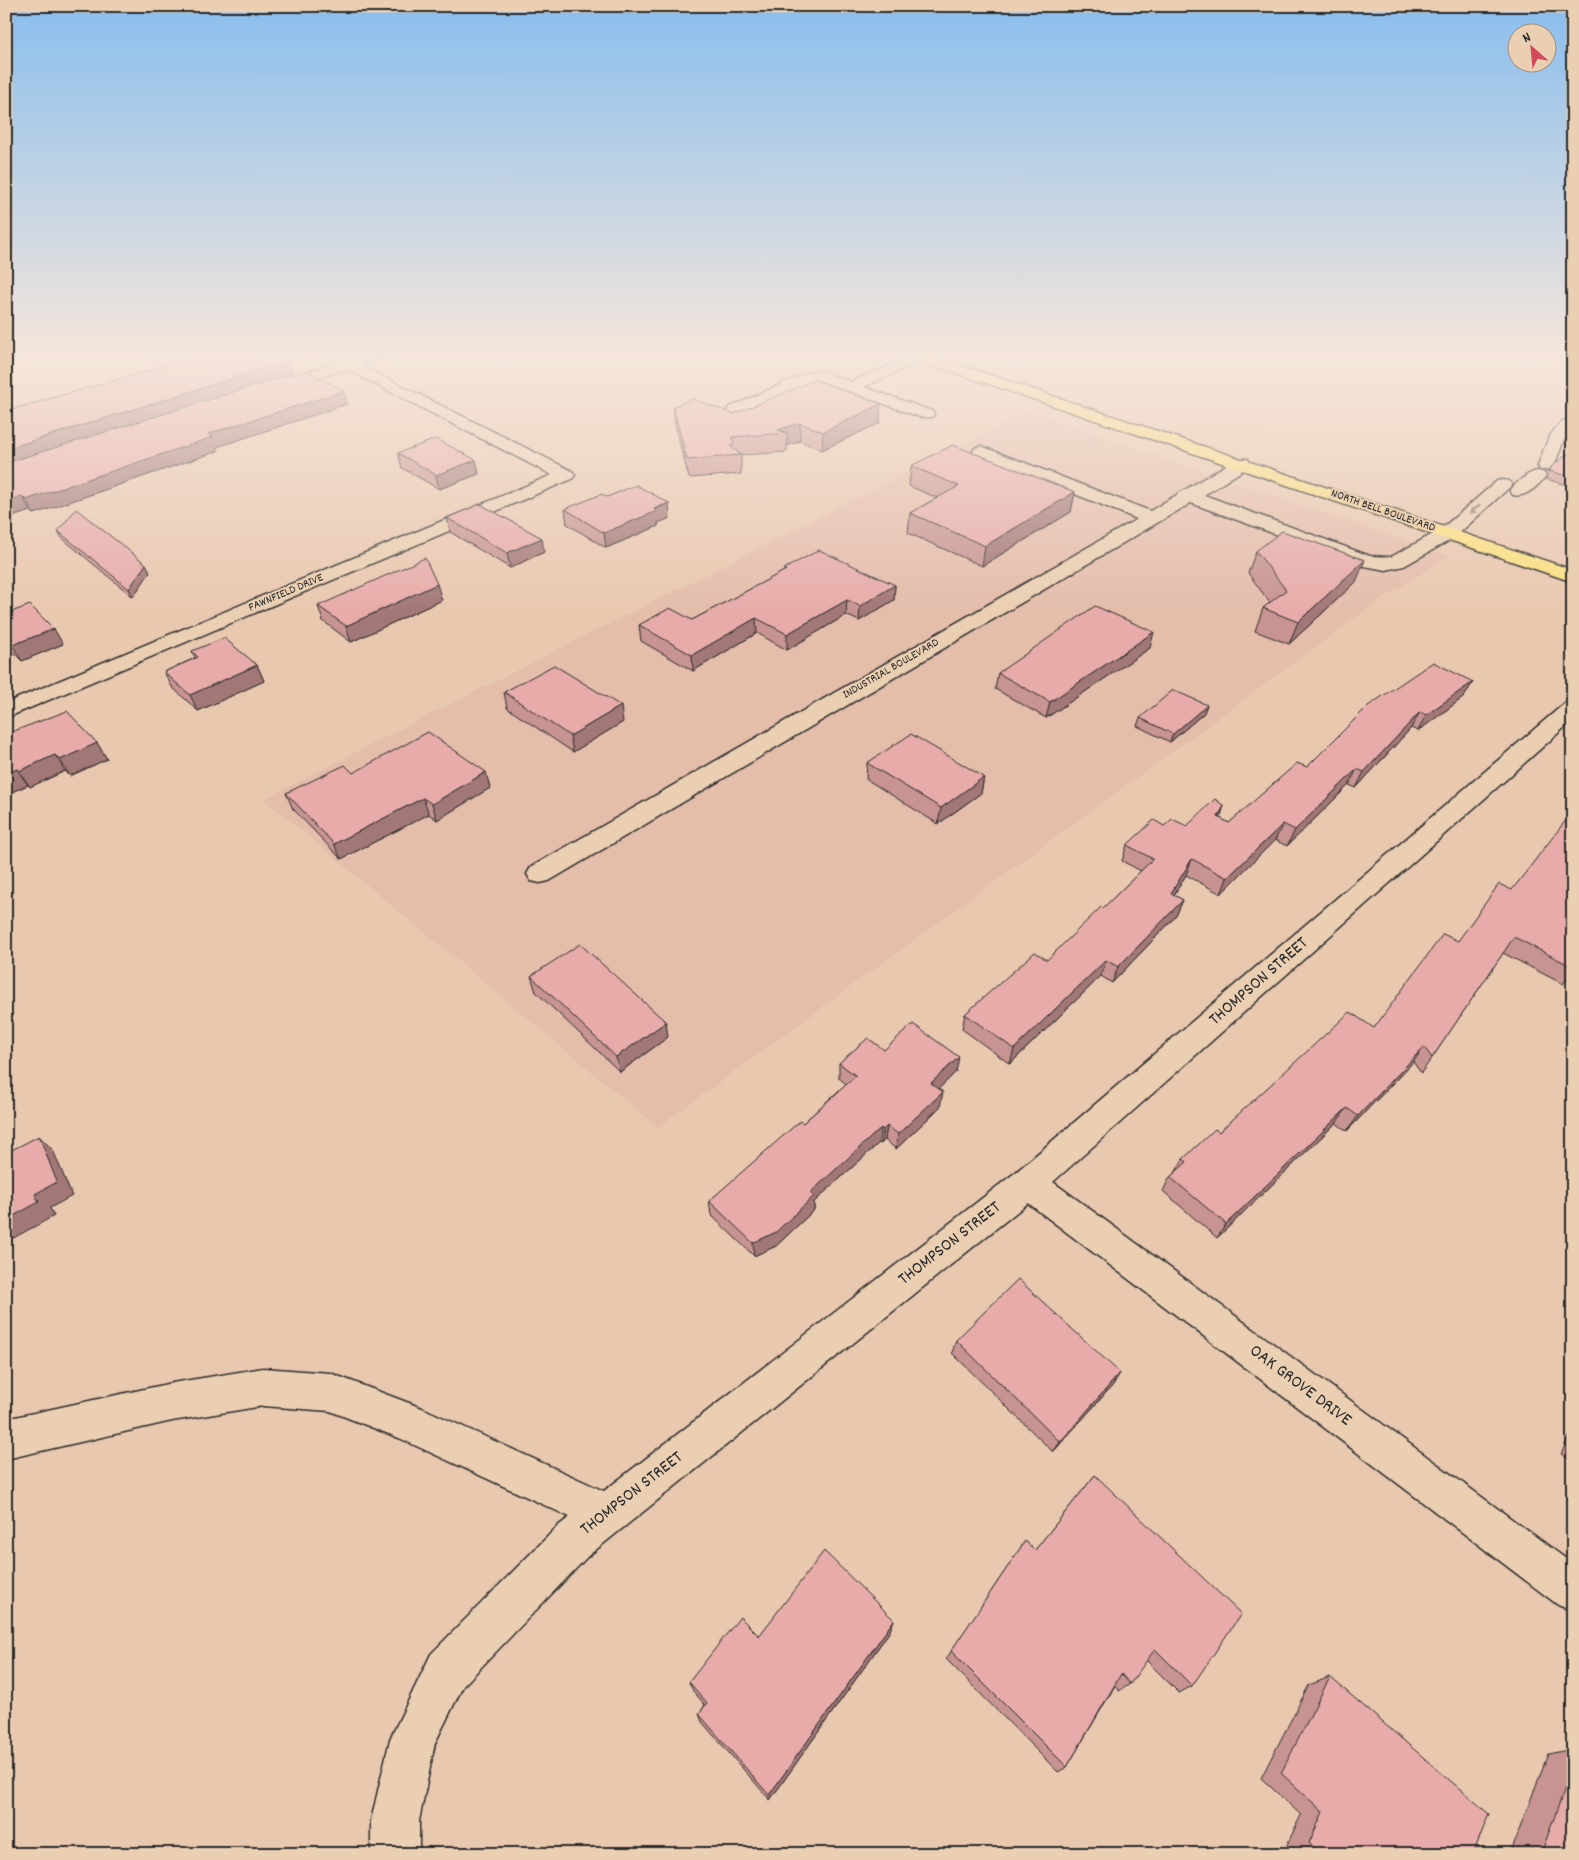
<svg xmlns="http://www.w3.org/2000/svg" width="1579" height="1860" font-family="Dekko,sans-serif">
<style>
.built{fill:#e4bdab}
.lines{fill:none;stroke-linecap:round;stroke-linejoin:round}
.minor-casing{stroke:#2b2b2b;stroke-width:3}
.major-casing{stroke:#2b2b2b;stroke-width:3}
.minor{fill:#eacfb2;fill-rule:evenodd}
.major{fill:#fbe080;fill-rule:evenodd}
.wall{fill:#c79492;stroke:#2b2b2b}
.shaded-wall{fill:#a27877;stroke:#2b2b2b}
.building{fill:#e7acaa;stroke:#2b2b2b}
.oneway{fill:#8a7d6e}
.labels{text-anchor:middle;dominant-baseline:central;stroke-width:4;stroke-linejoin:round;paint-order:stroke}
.far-street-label{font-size:12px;fill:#2b2b2b;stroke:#eacfb2}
.near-street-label{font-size:18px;fill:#2b2b2b;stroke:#eacfb2}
</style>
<rect width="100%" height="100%" fill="#e9c8b0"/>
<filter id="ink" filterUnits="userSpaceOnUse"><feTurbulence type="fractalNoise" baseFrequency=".02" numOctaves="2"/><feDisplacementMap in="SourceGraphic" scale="10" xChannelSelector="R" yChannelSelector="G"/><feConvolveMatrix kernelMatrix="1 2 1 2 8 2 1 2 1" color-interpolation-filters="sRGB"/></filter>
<g filter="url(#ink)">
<path class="built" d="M 1028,411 L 1448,556 L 1370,607 L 658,1127 L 264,799 Z"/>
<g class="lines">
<defs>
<path id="minor" d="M 373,352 L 393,352 L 391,355 L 360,365 L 572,471 L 575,475 L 572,479 L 6,718 L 6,703 L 552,475 L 346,369 L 277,390 L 272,389 L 270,386 L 272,383 L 335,363 L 331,359 L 333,356 L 338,355 L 349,359 Z
M 921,352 L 926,353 L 928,356 L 926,359 L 864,387 L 932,411 L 934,414 L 932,417 L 920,417 L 816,379 L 740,413 L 730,413 L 727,410 L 730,407 L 811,371 L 821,371 L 851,382 Z
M 1573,416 L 1573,430 L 1564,440 L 1554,466 L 1552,470 L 1540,470 L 1538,466 C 1544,448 1552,422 1573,416 Z
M 981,446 L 1150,511 L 1236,459 L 1248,459 L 1250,463 L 1248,467 L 1204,495 L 1370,556 L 1391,557 L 1440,530 L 1497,481 L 1503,480 L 1509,481 L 1512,485 L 1454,538 L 1404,566 L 1386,570 L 1359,565 L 1191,503 L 549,881 L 540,883 L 531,881 L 527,874 L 531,867 L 1137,519 L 975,454 L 973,451 L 975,448 Z
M 1537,471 L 1543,472 L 1546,476 C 1538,486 1526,498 1513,495 L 1510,491 C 1516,483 1527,473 1537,471 Z
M 1573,701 L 1573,720 L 1053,1182 L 1573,1564 L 1573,1611 L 1558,1605 L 1028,1203 L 588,1556 L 463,1686 L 435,1743 L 419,1821 L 419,1854 L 371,1854 L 371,1821 L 390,1739 L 431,1654 L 558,1526 L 570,1517 L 399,1438 L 330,1411 L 263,1406 L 172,1421 L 6,1459 L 6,1419 L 172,1383 L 263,1368 L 330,1373 L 422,1408 L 604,1491 L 1016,1172 L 1565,703 Z"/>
<path id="major" d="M 901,352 L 921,352 L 1573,570 L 1573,582 L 903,355 Z"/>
</defs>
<use href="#minor" class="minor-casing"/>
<use href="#major" class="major-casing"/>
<use href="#minor" class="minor"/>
<use href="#major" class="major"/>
</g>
<path class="wall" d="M 141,352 L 269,352 L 289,361 L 293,374 L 347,404 L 217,447 L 218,451 L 34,514 L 30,511 L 6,519 L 6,411 L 166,366 Z
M 673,407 L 734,414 L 880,423 L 822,450 L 800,441 L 787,446 L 787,452 L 741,455 L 741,474 L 689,478 L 675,425 Z
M 1573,450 L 1573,487 L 1546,479 L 1547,474 L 1551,467 Z
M 398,453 L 476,460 L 479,474 L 439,489 L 402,468 Z
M 911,466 L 1075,492 L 1071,512 L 982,566 L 908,533 L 910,513 L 937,498 L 909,486 Z
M 607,497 L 670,518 L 658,523 L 658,526 L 606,548 L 567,524 L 565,509 Z
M 447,518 L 544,552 L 510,568 L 450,532 Z
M 58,531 L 146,564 L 150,572 L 133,597 L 62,538 Z
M 1256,551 L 1356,582 L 1289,644 L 1255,631 L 1263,608 L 1270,603 L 1248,573 Z
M 784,569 L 895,585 L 894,600 L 859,621 L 846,615 L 787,650 L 757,633 L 693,671 L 641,641 L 639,625 L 692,620 L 784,571 Z
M 442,600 L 351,642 L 323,621 L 318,606 Z
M 6,614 L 63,644 L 22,661 L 6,645 Z
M 1150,648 L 1046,718 L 995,689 L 998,673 Z
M 192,651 L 257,665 L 264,681 L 198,711 L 172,687 L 164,672 L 195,658 Z
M 1473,682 L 1464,697 L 1418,731 L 1411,728 L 1356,788 L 1349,785 L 1287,846 L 1275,840 L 1221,894 L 1186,875 L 1174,895 L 1183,900 L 1176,916 L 1112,983 L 1101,976 L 1010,1064 L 962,1029 L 965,1014 L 1047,960 L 1103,908 L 1141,871 L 1122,861 L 1127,845 L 1164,826 L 1187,826 L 1224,806 L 1220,818 L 1229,823 L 1307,767 Z
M 504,692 L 623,722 L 573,752 L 507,708 Z
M 1204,713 L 1170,742 L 1137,726 L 1140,718 Z
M 6,734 L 97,743 L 107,759 L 70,776 L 65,771 L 30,787 L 28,785 L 7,794 L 6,793 Z
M 867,763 L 984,777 L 981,793 L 938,824 L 866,779 Z
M 353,773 L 490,788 L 437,820 L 429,814 L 341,859 L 293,809 L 286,793 Z
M 1566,921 L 1573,924 L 1573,972 L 1563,984 L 1503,953 L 1432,1058 L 1421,1073 L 1413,1062 L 1347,1131 L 1336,1123 L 1217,1238 L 1163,1191 L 1170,1177 L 1175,1173 L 1183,1159 L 1219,1132 L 1374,1028 L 1458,941 Z
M 531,976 L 668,1037 L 620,1072 L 536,992 Z
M 884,1050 L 956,1072 L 938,1089 L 940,1107 L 896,1149 L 885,1140 L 881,1144 L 879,1143 L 814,1202 L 814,1210 L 776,1246 L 754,1256 L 711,1215 L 709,1201 L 803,1123 L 846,1084 L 839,1078 L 839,1063 Z
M 956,1340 L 1120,1373 L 1113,1385 L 1053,1452 L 952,1353 Z
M 1573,1428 L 1573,1462 L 1561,1454 Z
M 1095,1475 L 1192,1686 L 1179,1693 L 1146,1660 L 1130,1684 L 1119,1691 L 1115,1686 L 1067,1767 L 1058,1772 L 946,1659 L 1025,1541 L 1035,1550 Z
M 890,1631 L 770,1800 L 702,1722 L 699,1714 L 705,1705 L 693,1691 L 689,1682 L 759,1636 Z
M 1330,1677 L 1473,1854 L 1296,1854 L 1287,1845 L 1301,1815 L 1261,1778 L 1309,1685 Z
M 1573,1749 L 1573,1854 L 1510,1854 L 1548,1754 Z"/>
<path class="shaded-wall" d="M 6,352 L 40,352 L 6,361 Z
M 289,361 L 293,374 L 6,465 L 6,449 Z
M 344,391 L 347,404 L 217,447 L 218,451 L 34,514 L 26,500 L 208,434 Z
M 881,404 L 880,423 L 822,450 L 823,432 Z
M 800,423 L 800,441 L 787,446 L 787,433 L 778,430 Z
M 476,460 L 479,474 L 439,489 L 436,475 Z
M 1075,492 L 1071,512 L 982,566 L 985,546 Z
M 22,496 L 30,511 L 6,519 L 6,502 Z
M 669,503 L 670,518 L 658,523 L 658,526 L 606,548 L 604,533 Z
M 542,538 L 544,552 L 510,568 L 507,553 Z
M 1365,560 L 1356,582 L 1289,644 L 1298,622 Z
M 146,564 L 150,572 L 133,597 L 129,589 Z
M 437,584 L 442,600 L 351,642 L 346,626 Z
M 895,585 L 894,600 L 859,621 L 860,606 Z
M 847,600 L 846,615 L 787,650 L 787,634 Z
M 756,618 L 757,633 L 693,671 L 692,655 Z
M 54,629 L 63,644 L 22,661 L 12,645 Z
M 1154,632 L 1150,648 L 1046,718 L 1050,702 Z
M 257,665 L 264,681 L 198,711 L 190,695 Z
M 1473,682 L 1464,697 L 1418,731 L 1426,715 Z
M 1207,705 L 1204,713 L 1170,742 L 1173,734 Z
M 621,706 L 623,722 L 573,752 L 570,736 Z
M 1420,712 L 1411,728 L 1356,788 L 1364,772 Z
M 97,743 L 107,759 L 70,776 L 60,760 Z
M 55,755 L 65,771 L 30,787 L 19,771 Z
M 17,769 L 28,785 L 7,794 L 6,793 L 6,774 Z
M 1357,769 L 1349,785 L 1287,846 L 1295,830 Z
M 486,772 L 490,788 L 437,820 L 432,804 Z
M 984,777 L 981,793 L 938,824 L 941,808 Z
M 423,798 L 429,814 L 341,859 L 334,844 Z
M 1224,806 L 1218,822 L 1218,817 Z
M 1283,824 L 1275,840 L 1221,894 L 1227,878 Z
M 1192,859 L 1186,875 L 1165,909 L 1171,893 Z
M 1183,900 L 1176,916 L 1112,983 L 1118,967 Z
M 1106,960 L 1101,976 L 1010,1064 L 1014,1049 Z
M 666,1022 L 668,1037 L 620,1072 L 616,1057 Z
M 1424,1047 L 1413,1062 L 1347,1131 L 1358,1116 Z
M 959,1057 L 956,1072 L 929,1098 L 931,1083 Z
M 943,1092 L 940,1107 L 896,1149 L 898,1134 Z
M 1347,1108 L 1336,1123 L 1217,1238 L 1226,1224 Z
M 887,1126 L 885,1140 L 881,1144 L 883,1130 Z
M 881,1128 L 879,1143 L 814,1202 L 814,1210 L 776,1246 L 754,1256 L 753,1243 Z
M 39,1136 L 53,1150 L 72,1196 L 50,1208 L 54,1216 L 6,1242 L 6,1220 L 35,1194 Z
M 1120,1373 L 1113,1385 L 1053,1452 L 1060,1442 Z
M 894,1620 L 890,1631 L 770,1800 L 769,1795 Z"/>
<path class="building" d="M 158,352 L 269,352 L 289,361 L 6,449 L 6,411 L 177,363 Z
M 305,370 L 344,391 L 208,434 L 213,437 L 26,500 L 22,496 L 6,502 L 6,463 Z
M 815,380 L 881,404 L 823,432 L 800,423 L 778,430 L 787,433 L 732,437 L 734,444 L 730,446 L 741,455 L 687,460 L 673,407 L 692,399 L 734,414 Z
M 436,439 L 476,460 L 436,475 L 398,453 Z
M 953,445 L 1075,492 L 985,546 L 910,513 L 959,486 L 911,466 Z
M 1573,450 L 1573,478 L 1550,471 L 1551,467 Z
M 636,485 L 669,503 L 654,509 L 657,511 L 604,533 L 565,509 L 602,494 L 607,497 Z
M 480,504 L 542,538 L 507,553 L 447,518 Z
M 76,509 L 146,564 L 129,589 L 58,531 Z
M 1282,531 L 1365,560 L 1298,622 L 1263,608 L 1286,590 L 1256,551 Z
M 819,550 L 895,585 L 860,606 L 847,600 L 787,634 L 756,618 L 692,655 L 639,625 L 670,608 L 692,620 L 786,570 L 784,569 Z
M 425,558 L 437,584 L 346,626 L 318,606 Z
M 30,605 L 54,629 L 12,645 L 6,639 L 6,614 Z
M 1095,606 L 1154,632 L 1050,702 L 998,673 Z
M 224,638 L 257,665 L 190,695 L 164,672 L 198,657 L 192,651 Z
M 1433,662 L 1473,682 L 1426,715 L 1420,712 L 1364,772 L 1357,769 L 1295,830 L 1283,824 L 1227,878 L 1192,859 L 1171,893 L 1183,900 L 1118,967 L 1106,960 L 1014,1049 L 965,1014 L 1035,952 L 1047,960 L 1101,907 L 1103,908 L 1153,859 L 1127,845 L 1154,820 L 1164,826 L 1172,819 L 1187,826 L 1215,799 L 1224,806 L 1218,817 L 1229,823 L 1297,763 L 1307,767 L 1368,706 Z
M 554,665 L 621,706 L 570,736 L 504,692 Z
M 1173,690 L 1207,705 L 1173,734 L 1140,718 Z
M 67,711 L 97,743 L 60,760 L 55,755 L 19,771 L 17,769 L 6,774 L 6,734 Z
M 428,732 L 486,772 L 432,804 L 423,798 L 334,844 L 286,793 L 345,765 L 353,773 Z
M 911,734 L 984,777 L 941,808 L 867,763 Z
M 1573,811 L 1573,911 L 1566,921 L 1573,924 L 1573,967 L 1514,937 L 1432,1058 L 1424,1047 L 1358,1116 L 1347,1108 L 1226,1224 L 1170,1177 L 1187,1162 L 1183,1159 L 1215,1129 L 1219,1132 L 1350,1012 L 1374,1028 L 1443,934 L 1458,941 L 1499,884 L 1512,890 Z
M 580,944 L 666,1022 L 616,1057 L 531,976 Z
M 913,1024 L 959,1057 L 931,1083 L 943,1092 L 898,1134 L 887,1126 L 883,1130 L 881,1128 L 810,1193 L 814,1196 L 776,1232 L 753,1243 L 709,1201 L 800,1121 L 803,1123 L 856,1076 L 839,1063 L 868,1038 L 884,1050 Z
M 39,1136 L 57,1182 L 35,1194 L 39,1202 L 6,1220 L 6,1153 Z
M 1018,1279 L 1120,1373 L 1060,1442 L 956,1340 Z
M 1095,1475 L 1241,1614 L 1192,1686 L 1155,1649 L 1130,1684 L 1121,1674 L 1067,1767 L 951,1651 L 1025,1541 L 1035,1550 Z
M 824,1551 L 894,1620 L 769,1795 L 699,1714 L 707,1703 L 689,1682 L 740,1617 L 759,1636 Z
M 1330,1677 L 1489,1814 L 1473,1854 L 1321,1854 L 1309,1843 L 1323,1812 L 1281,1773 Z
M 1573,1766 L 1573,1854 L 1541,1854 Z"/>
<defs><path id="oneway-solid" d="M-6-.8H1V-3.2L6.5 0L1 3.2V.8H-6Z" transform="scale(1.25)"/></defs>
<use class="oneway" href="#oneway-solid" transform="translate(1475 509) rotate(139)"/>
</g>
<linearGradient id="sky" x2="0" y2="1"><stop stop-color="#89beee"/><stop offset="0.58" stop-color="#f5e6db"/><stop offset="1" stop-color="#f5e6db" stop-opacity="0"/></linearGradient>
<rect width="1579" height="612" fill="url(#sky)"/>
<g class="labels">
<g class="far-street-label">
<text transform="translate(1383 511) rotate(19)">NORTH BELL BOULEVARD</text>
<text transform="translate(286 593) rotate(-23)">FAWNFIELD DRIVE</text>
<text transform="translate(891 669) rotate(-30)">INDUSTRIAL BOULEVARD</text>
</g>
<g class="near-street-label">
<text transform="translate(1259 982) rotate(-41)">THOMPSON STREET</text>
<text transform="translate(950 1244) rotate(-38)">THOMPSON STREET</text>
<text transform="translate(1300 1386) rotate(37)">OAK GROVE DRIVE</text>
<text transform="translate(632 1494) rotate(-38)">THOMPSON STREET</text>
</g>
</g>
<rect width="1579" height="1860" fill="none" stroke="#eacfb2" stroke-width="25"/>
<rect x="12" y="12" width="1554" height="1835" fill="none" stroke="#2b2b2b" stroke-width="2" filter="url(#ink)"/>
<g transform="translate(1532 48) rotate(333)"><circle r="24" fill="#eacfb2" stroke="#9e8d7c"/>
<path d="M0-4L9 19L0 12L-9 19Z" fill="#d1495b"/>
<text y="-8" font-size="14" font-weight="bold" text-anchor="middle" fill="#2b2b2b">N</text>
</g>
</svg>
